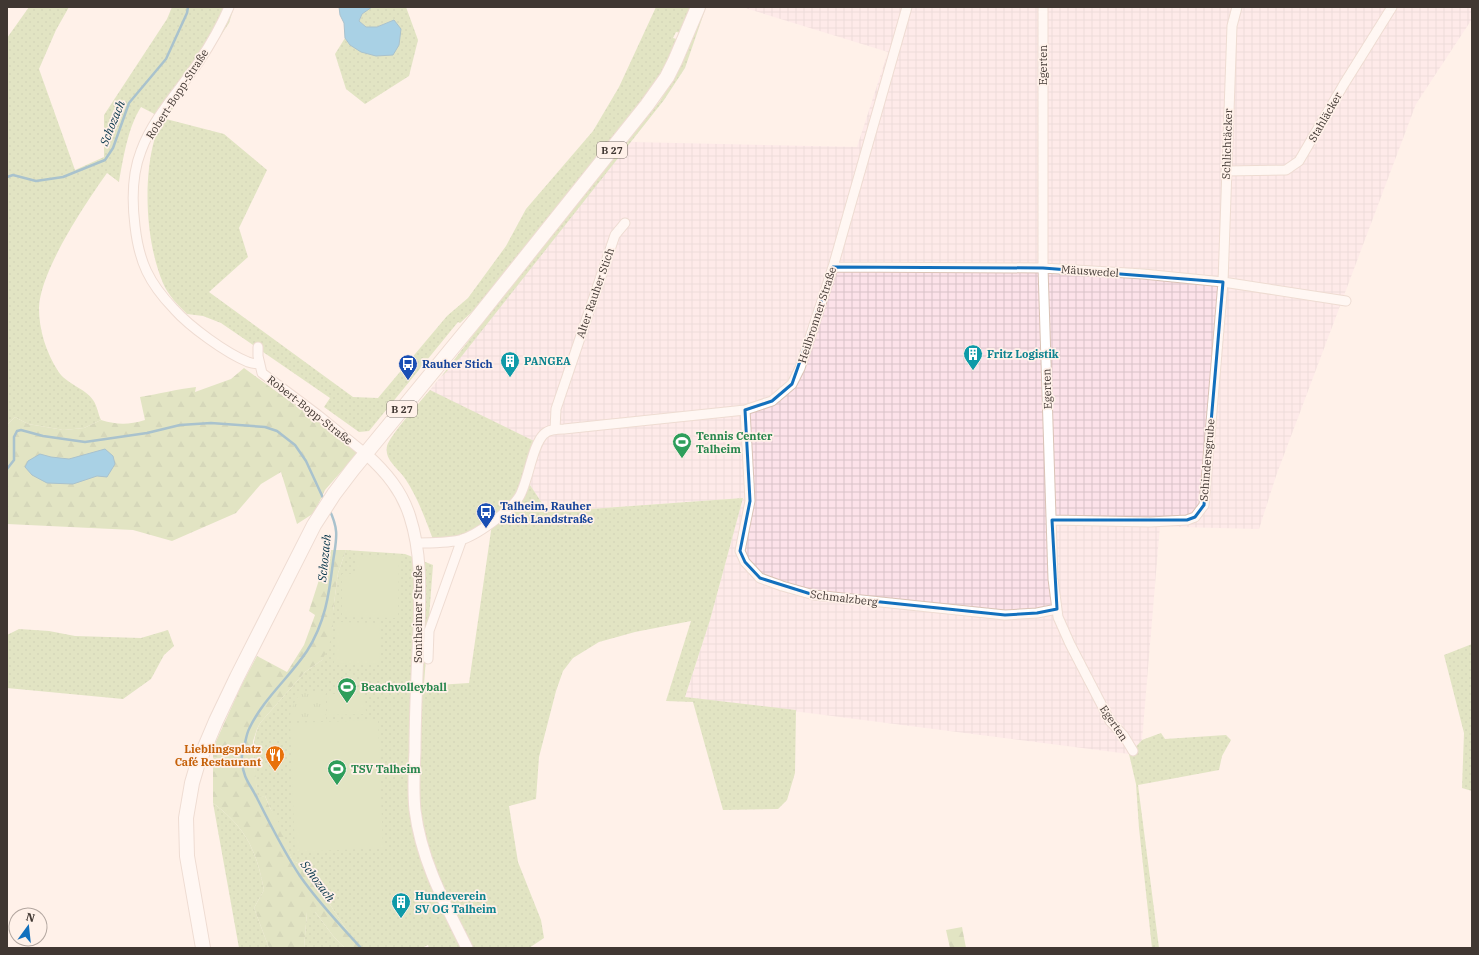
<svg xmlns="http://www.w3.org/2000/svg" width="1479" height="955" font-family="'IBM Plex Serif',serif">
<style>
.industrial{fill:url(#industrial-grid)}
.grass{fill:url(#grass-dots)}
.forest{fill:url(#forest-firs)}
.park{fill:url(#park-tufts)}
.pitch{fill:#bed695}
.water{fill:#41ace1;stroke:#4189ac}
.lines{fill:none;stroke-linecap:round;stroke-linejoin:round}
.stream{stroke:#4189ac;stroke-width:2.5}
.minor-casing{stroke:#dac3b6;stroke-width:11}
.tertiary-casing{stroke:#dac3b6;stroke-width:13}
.primary-casing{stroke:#dac3b6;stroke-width:16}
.minor{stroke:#fff;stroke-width:9}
.tertiary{stroke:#fff;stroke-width:11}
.primary{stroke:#fff;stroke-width:14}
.marked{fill:none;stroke:#1270bd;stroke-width:3;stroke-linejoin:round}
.labels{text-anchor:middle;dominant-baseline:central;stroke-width:3.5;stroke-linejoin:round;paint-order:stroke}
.shield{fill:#fff1e9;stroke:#796f69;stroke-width:1}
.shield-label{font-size:10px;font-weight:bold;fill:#403732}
.street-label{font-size:11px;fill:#403732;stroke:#fff1e9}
.culture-label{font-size:11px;font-weight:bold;fill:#0d838f;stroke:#fff1e9;text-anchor:start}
.transit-label{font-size:11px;font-weight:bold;fill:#164399;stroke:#fff1e9;text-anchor:start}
.leisure-label{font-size:11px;font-weight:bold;fill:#27864d;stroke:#fff1e9;text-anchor:start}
.food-label{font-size:11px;font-weight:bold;fill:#c56008;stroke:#fff1e9;text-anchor:end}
.water-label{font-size:12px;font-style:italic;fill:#07364c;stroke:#fff1e9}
</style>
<defs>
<pattern id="industrial-grid" width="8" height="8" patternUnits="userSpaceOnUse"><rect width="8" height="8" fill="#fce2e9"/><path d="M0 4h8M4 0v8" fill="none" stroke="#d9c2c8"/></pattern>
<pattern id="grass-dots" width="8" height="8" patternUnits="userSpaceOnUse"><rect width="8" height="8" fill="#bed695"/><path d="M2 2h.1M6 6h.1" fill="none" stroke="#a4b881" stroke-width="1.8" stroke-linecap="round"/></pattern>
<pattern id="forest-firs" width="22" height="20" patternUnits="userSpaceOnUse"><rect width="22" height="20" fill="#bed695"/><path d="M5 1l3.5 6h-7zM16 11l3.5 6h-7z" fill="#a4b881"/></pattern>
<pattern id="park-tufts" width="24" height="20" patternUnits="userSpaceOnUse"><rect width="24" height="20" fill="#bed695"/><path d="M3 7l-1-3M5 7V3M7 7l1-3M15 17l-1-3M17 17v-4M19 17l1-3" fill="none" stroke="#a4b881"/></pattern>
</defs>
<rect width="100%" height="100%" fill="#fff1e9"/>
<path class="industrial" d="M 742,7 L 1472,7 L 1472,19 L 1416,104 L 1276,476 L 1259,529 L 1179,527 L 1160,525 L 1142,740 L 1129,754 L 685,697 L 710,620 L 743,498 L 548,512 L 526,479 L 430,390 L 630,142 L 857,147 L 888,52 Z"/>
<path class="grass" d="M 29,7 L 69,7 L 56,30 L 39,69 L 75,170 L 104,157 L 104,115 L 167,19 L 172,7 L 234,7 L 229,23 L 166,119 L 224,134 L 267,170 L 239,228 L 248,257 L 209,292 L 353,397 L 378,398 L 447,316 L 468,298 L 506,246 L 526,209 L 593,131 L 619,87 L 656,7 L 692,7 L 683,33 L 676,32 L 673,38 L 680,40 L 664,75 L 486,299 L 460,323 L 458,322 L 369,431 L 359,432 L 324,407 L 330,398 L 221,323 L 203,316 L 187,314 C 178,305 168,295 163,283 C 146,243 143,182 154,141 C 156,134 162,126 166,120 L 141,107 C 128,127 123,159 119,182 L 107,173 C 85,204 40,271 39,308 C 39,330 46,352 58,371 C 66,384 85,388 93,400 C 97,405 98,414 101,420 L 84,428 L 64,430 L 28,424 L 15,417 L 7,425 L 7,38 Z
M 372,7 L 406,7 L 418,40 L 409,76 L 365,104 L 346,89 L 335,54 L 345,38 L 350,45 L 394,20 L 377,27 L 366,27 L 359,21 L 362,14 Z
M 704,7 L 706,7 L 685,68 L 664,100 L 461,357 L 441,377 L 502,297 L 660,101 L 683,61 Z
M 430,390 L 534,441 L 529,464 L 518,496 L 507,508 L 460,538 L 434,542 C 426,521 418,498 406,480 C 400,469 384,461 387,446 C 390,435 421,401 430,390 Z
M 526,479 L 548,512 L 743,498 L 710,620 L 685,697 L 796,710 L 795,773 L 787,800 L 778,809 L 723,810 L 693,702 L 666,701 L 691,621 L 635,632 L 599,642 L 573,658 L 563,671 L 556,691 L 539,757 L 536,799 L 509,806 L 518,862 L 541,920 L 544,938 L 529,948 L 429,948 L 428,945 L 422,948 L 362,948 L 350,935 L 327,900 L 317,880 L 307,867 L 293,861 L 265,796 L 258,798 C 255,772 248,746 260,723 L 305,672 L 322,660 L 333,626 L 333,611 L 338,573 L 346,550 L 405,554 L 433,565 L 424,684 L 437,685 L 469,683 L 492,524 L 520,498 Z
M 19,629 L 49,631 L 75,636 L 141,638 L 168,630 L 174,646 L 164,655 L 151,679 L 123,699 L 7,688 L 7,635 Z
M 1472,644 L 1472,791 L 1462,788 L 1464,733 L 1444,655 Z
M 1161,733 L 1165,739 L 1226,735 L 1231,740 L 1222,756 L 1219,770 L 1138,785 L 1159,948 L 1152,948 L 1139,828 L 1136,784 L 1129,754 L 1142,740 Z
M 213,803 C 246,828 256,849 264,890 L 254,908 L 269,948 L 239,948 Z
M 307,912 L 315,912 C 325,924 333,938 345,948 L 304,948 Z"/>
<path class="forest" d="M 244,368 L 291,402 L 317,419 L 357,452 L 355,456 L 325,490 L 314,513 L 297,524 L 281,472 L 261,484 L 236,513 L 172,541 L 133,530 L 7,524 L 7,425 L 15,417 L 28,424 L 64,430 L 84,428 L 101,420 C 118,425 128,425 145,420 L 140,397 C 159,394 177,389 196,387 L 195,392 L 231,379 Z
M 330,550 L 346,550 L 338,573 L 333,611 L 333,626 L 329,647 L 322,660 L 305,672 L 260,723 L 257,729 L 253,741 L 253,756 L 258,797 L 265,796 L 270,808 L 281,826 L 287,846 L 293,861 L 307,867 L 317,880 L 327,900 L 350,935 L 362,948 L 345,948 C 333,938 325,924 315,912 L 307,912 L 304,948 L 269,948 L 254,908 L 264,890 C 256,849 246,828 213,803 L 213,748 L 242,684 L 257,656 L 287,672 L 304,645 L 315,615 L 309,611 L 318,583 L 325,555 Z
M 962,927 L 966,948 L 950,948 L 946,930 Z"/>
<path class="park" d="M 326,691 L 326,720 L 289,720 C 291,709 294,700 302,692 Z"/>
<path class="pitch" d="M 356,555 L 399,556 L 398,618 L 342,617 L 342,574 L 356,574 Z
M 336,622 L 380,623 L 379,664 L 334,663 Z
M 365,693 L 366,714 L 329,715 L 328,694 Z
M 378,720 L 383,848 L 295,852 L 290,723 Z"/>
<path class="water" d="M 339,7 L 372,7 L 362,14 L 359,21 L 366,27 L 377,27 L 394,20 L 401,29 L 399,45 L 393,55 L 376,56 L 361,52 L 350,45 L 345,38 L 344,23 L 340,15 Z
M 105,449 L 113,456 L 115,464 L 107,477 L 97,476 L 73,484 L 47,483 L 32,475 L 25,467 L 28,461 L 40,454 L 51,457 L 69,459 Z"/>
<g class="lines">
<path class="stream" d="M 7,177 L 13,175 L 36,181 L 63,177 L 105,160 L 113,148 L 129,103 L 166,59 L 187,13 L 188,7
M 7,469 L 14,460 L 14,437 L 17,431 L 21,430 L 43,436 L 85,442 L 147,433 L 180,425 L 211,423 L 265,427 L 277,431 L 295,445 L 306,461 L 324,500
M 329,509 C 340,531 336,540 333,562 C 329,595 325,623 307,651 C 289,678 263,699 249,729 C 247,733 246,739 245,743 C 243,749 241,755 242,761 C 243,779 251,785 258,800 C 271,826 284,852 300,876 C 318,902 340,925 361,948"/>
<defs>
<path id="minor" d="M 229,7 C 221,26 210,45 198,63 C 179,91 153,118 141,151 C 132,174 132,202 135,226 C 139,262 149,283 174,309 C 190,327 226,353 248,362 C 251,363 256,364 260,364
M 1043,7 L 1043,268 L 1053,579 L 1058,617 L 1070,644 L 1110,721 L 1124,736 L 1133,751
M 1226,171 L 1286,170 L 1299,161 L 1344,84 L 1392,7
M 833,267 L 1043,268 L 1143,274 L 1223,282 L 1346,301
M 258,347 L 258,356 L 262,373 L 318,415 L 366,454
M 745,410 L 750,501 L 740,551 L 745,562 L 760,578 L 782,586 L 814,595 L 1005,615 L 1037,613 L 1057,609
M 555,429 L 556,409 L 615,235 L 625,223
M 1052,520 L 1150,522 L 1187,520 L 1195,517 L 1204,505 L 1223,282 L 1232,26 L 1237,7
M 417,543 C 432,543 446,543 460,540 C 476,536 510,511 519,497 C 528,483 532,445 544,434 C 549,429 557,429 564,429 L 745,410 L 772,401 L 792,384 L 800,368 L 833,267 L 907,7
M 428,659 L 429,631 L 462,539"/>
<path id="tertiary" d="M 366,454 C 386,472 402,491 410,517 C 422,554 420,594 419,631 C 417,672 415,712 415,752 C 414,771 413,791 415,810 C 421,860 445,904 467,948"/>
<path id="primary" d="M 203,948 L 187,856 L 186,818 L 192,783 L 197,766 L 216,721 L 237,677 L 314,525 L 334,494 L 353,469 L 477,318 L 647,105 L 667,77 L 675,61 L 698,7"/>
</defs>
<use href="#minor" class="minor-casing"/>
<use href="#tertiary" class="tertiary-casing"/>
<use href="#primary" class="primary-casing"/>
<use href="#minor" class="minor"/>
<use href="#tertiary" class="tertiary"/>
<use href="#primary" class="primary"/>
</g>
<path d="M0 0H1479V955H0ZM 833,267 L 1043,268 L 1223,282 L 1204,505 L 1195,517 L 1187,520 L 1052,520 L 1057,609 L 1037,613 L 1005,615 L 814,595 L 760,578 L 745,562 L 740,551 L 750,501 L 745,410 L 772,401 L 792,384 Z" fill="#fff1e9" fill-opacity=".55" fill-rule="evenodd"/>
<path class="marked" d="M 833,267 L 1043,268 L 1223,282 L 1204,505 L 1195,517 L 1187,520 L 1052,520 L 1057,609 L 1037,613 L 1005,615 L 814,595 L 760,578 L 745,562 L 740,551 L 750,501 L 745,410 L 772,401 L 792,384 Z"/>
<defs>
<symbol id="building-pin" viewBox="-11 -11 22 30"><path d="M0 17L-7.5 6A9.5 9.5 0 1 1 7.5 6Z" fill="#0f9aa8" stroke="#fff1e9"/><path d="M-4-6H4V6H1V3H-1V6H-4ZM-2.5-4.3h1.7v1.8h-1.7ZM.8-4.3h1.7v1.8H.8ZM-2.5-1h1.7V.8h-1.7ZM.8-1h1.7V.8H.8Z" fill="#fff"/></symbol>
<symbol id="bus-pin" viewBox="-11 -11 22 30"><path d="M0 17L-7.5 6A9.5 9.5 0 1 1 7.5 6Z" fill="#1a4fb4" stroke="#fff1e9"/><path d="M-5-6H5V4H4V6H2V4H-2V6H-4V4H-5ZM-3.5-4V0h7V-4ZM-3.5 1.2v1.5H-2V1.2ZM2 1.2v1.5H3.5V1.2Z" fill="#fff"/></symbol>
<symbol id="stadium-pin" viewBox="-11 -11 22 30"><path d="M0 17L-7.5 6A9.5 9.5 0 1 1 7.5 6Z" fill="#2e9e5b" stroke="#fff1e9"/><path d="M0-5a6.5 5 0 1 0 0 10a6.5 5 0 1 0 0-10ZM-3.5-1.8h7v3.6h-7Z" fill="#fff"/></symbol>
<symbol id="restaurant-pin" viewBox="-11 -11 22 30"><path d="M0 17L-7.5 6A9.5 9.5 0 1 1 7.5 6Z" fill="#e8710a" stroke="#fff1e9"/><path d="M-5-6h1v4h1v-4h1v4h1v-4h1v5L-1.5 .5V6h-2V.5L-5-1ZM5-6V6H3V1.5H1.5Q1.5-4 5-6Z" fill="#fff"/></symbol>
</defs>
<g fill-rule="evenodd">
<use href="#building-pin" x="962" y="343" width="22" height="30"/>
<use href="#building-pin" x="499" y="350" width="22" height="30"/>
<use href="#bus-pin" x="397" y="353" width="22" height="30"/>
<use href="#stadium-pin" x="671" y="431" width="22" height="30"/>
<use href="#bus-pin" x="475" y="501" width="22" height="30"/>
<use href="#stadium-pin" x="336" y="676" width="22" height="30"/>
<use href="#restaurant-pin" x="264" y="744" width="22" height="30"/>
<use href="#stadium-pin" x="326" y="758" width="22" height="30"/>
<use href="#building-pin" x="390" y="891" width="22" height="30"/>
</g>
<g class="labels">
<g class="shield">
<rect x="597" y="142" width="30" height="16" rx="3"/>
<rect x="387" y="401" width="30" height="16" rx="3"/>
</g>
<g class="shield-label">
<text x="612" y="150">B 27</text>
<text x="402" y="409">B 27</text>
</g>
<g class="street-label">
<text transform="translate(1043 65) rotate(-90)">Egerten</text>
<text transform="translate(177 94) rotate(-57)">Robert-Bopp-Straße</text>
<text transform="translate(1325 117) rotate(-60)">Stahläcker</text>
<text transform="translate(1227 144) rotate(-88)">Schlichtäcker</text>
<text transform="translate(1090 271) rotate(4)">Mäuswedel</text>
<text transform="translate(595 293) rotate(-71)">Alter Rauher Stich</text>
<text transform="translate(817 315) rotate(-72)">Heilbronner Straße</text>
<text transform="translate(1047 389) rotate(-92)">Egerten</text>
<text transform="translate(310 410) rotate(38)">Robert-Bopp-Straße</text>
<text transform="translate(1207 460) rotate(-85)">Schindersgrube</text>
<text transform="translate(844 598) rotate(7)">Schmalzberg</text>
<text transform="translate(418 614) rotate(-90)">Sontheimer Straße</text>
<text transform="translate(1114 723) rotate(56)">Egerten</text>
</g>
<g class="culture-label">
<text x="987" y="354">Fritz Logistik</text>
<text x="524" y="361">PANGEA</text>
<text x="415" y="896">Hundeverein<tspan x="415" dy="13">SV OG Talheim</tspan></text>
</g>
<g class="transit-label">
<text x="422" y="364">Rauher Stich</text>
<text x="500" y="506">Talheim, Rauher<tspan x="500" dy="13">Stich Landstraße</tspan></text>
</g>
<g class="leisure-label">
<text x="696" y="436">Tennis Center<tspan x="696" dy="13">Talheim</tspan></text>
<text x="361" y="687">Beachvolleyball</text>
<text x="351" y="769">TSV Talheim</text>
</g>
<g class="food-label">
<text x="261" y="749">Lieblingsplatz<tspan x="261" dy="13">Café Restaurant</tspan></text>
</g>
<g class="water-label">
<text transform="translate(112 123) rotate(-68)">Schozach</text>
<text transform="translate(324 558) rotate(-84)">Schozach</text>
<text transform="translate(318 881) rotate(53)">Schozach</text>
</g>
</g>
<rect width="1479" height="955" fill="none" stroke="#403732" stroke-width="16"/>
<g transform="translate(28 927) rotate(15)"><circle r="19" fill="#fff1e9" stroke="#b3a7a0"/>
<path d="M0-3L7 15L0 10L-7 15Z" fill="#1270bd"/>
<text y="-6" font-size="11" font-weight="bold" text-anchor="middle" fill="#403732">N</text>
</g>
</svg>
